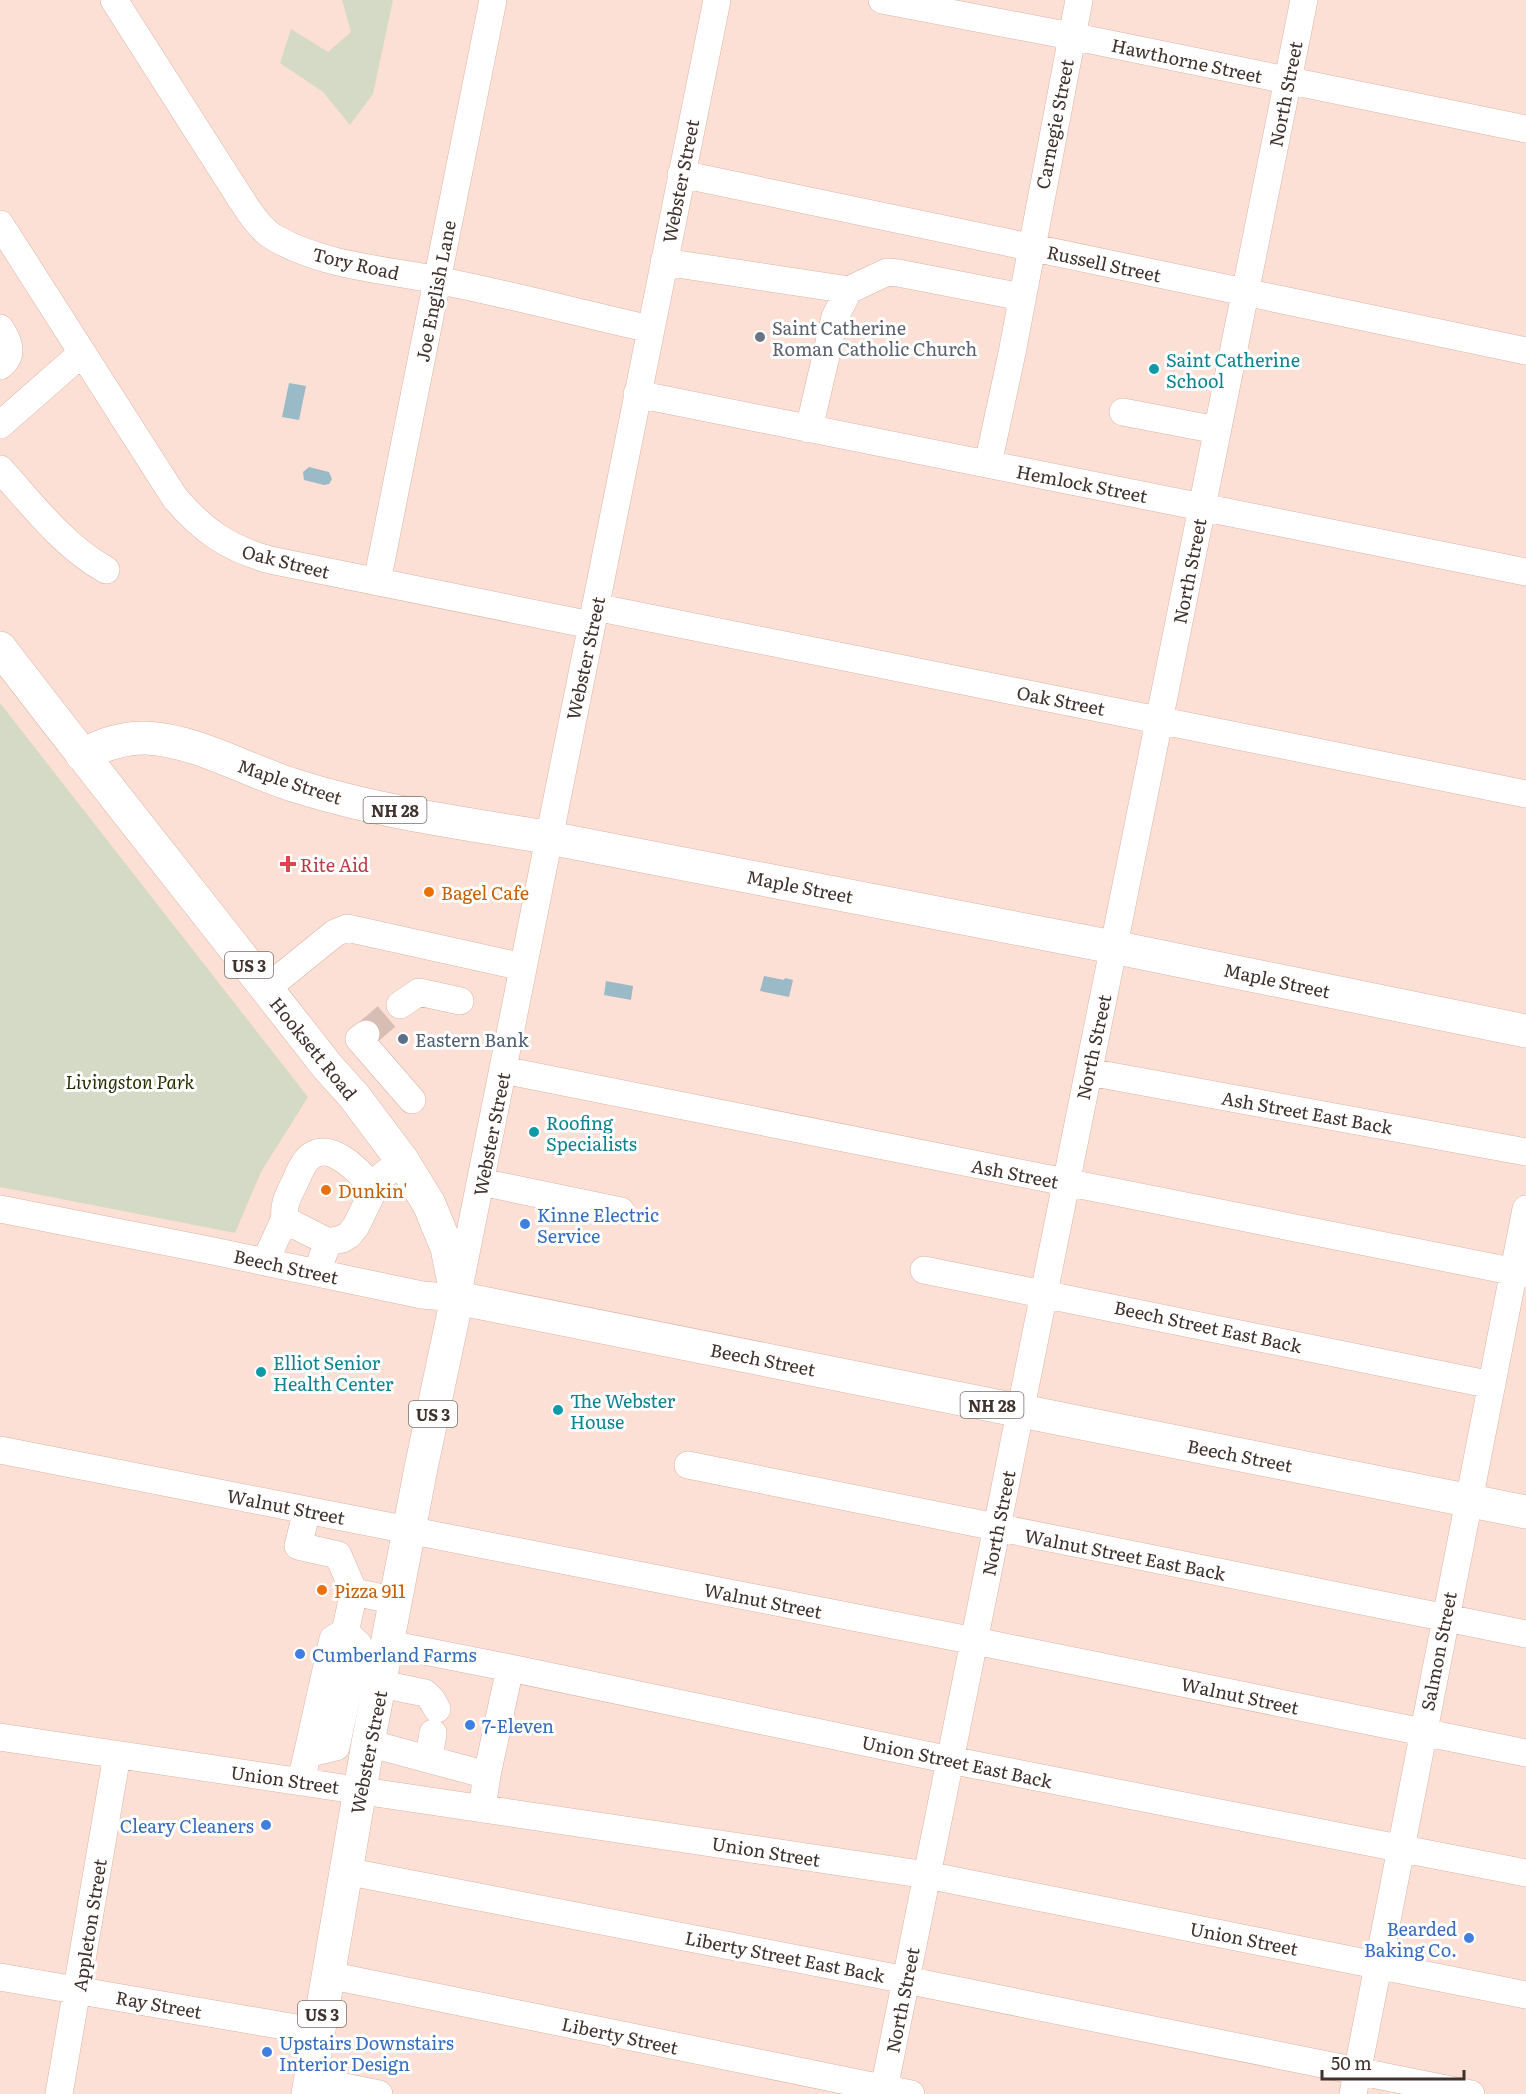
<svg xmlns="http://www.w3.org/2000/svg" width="1526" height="2094" font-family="Literata,serif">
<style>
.green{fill:#d5dac7}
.water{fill:#99bac6}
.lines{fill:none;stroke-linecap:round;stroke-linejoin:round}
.minor-tunnel{stroke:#d7bdb3;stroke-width:27;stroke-dasharray:27 14;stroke-linecap:butt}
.minor-casing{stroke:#d8b4a7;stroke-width:28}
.major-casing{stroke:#d8b4a7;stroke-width:34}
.minor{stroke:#fff;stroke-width:27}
.major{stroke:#fff;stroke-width:33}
.worship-dot{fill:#6b7280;stroke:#fff;stroke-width:2}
.culture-dot{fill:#0f9aa8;stroke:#fff;stroke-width:2}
.health-dot{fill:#e0444e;stroke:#fff;stroke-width:2}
.food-dot{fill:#e8710a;stroke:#fff;stroke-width:2}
.service-dot{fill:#5c6f8a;stroke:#fff;stroke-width:2}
.shop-dot{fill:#3f7fe0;stroke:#fff;stroke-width:2}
.labels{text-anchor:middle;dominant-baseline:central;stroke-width:6;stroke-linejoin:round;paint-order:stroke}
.shield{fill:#fff;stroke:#796f6b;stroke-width:1.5}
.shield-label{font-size:16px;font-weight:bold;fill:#3f312c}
.street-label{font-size:18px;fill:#3f312c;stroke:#fff}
.worship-label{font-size:18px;fill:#5b616d;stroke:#fff;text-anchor:start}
.culture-label{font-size:18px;fill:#0d838f;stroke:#fff;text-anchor:start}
.health-label{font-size:18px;fill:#be3a42;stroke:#fff;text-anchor:start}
.food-label{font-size:18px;fill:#c56008;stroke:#fff;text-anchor:start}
.service-label{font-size:18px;fill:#4e5e75;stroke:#fff;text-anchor:start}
.park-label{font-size:18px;font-style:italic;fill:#272f00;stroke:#fff}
.shop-label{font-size:18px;fill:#366cbe;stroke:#fff;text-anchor:start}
</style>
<rect width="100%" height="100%" fill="#fde0d5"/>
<path class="green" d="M 342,0 L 393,0 L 373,94 L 350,125 L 323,92 L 280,63 L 291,29 L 328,52 L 351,32 Z
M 0,703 L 308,1097 L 261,1172 L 235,1233 L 0,1187 Z"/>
<path class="water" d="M 289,383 L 306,386 L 299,420 L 282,417 Z
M 309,467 L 329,472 L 332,479 L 329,484 L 324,485 L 304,480 L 303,472 Z
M 764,976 L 784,980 L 785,978 L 793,980 L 789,997 L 760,991 Z
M 606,981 L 633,986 L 631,1000 L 604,995 Z"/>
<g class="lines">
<path class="minor-tunnel" d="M 366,1034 L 400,1005"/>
<defs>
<path id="minor" d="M 114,0 L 237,193 C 247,208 258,228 275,238 C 324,266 382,269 437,280 C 508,294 579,313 650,329
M 882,0 L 1071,36 L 1526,129
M 681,174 L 1526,351
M 0,224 L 175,498 C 203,531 228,548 270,560 L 591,625
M 664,262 L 849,290 L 887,272 L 898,273 L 1022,297
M 0,328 C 9,341 15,354 0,366
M 637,394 L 1526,572
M 1123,412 L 1217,430
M 0,425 L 82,353
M 809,429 L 835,317 L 849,290
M 988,464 L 1012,353 L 1079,0
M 0,469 C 34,506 62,545 106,570
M 377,582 L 493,0
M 595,607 L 1526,794
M 267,988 L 335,933 L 347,928 L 523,967
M 400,1005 L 419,992 L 460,1001
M 366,1034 L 359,1039 L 412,1100
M 503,1070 L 1526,1274
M 1089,1072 L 1526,1152
M 481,1182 L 621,1211
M 0,1209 L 213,1251 L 422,1295 L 457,1298 L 717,0
M 328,1242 L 289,1222 L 285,1218 C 283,1204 289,1194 295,1182 C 298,1175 301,1167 306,1161 C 327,1135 360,1172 374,1189
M 322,1258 L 328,1242 L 342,1239 L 349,1235 L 356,1226 L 379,1179 L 402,1160
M 265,1262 L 285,1218
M 924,1270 L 1492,1385
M 0,1450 L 990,1644 L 1526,1753
M 688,1465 L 1526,1634
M 307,1511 L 298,1546 L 338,1555 L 354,1592
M 389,1644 L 510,1668 L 950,1760 L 1526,1873
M 381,1684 L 425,1693 L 432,1700 L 437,1709
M 0,1737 L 927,1875 L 1526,1995
M 368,1743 L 487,1775
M 307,1754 L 336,1747 L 358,1644 L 345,1632
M 429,1758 L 433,1733
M 301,1782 L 333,1639 L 345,1632 L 354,1592 L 397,1601
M 482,1809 L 487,1775 L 510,1668
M 345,1871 L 906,1980 L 1471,2094
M 328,1975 L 911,2094
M 0,1977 L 319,2032
M 310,2080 L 379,2094
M 59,2094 L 117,1755
M 883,2094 L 1304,0
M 1353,2094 L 1526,1209"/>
<path id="major" d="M 0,648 C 107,788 218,926 327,1066 L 354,1096 L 402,1160 L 429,1204 L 447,1248 L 457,1298 L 421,1468 L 368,1743 L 308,2094
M 82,755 C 102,745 123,737 147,738 C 198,741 245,770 293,785 C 371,810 453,822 534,835 L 1113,947 L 1526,1031
M 457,1298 L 1526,1512"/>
</defs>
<use href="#minor" class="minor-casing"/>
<use href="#major" class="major-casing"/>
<use href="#minor" class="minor"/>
<use href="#major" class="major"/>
</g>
<circle class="worship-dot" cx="760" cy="337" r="6"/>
<g class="culture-dot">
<circle cx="1154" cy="369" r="6"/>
<circle cx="534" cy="1132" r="6"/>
<circle cx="261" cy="1372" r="6"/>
<circle cx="558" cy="1410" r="6"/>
</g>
<path class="health-dot" d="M285 855h6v6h6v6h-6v6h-6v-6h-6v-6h6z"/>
<g class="food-dot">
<circle cx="429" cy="892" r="6"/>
<circle cx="326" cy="1190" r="6"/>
<circle cx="322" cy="1590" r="6"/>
</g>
<circle class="service-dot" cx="403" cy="1039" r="6"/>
<g class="shop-dot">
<circle cx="525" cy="1224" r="6"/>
<circle cx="300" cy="1654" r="6"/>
<circle cx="470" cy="1725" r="6"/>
<circle cx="266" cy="1825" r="6"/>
<circle cx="1469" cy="1938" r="6"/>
<circle cx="267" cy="2052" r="6"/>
</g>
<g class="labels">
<g class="shield">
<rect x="363.5" y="797" width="63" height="26" rx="4.5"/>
<rect x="225" y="952" width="48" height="26" rx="4.5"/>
<rect x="960.5" y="1392" width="63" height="26" rx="4.5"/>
<rect x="409" y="1401" width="48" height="26" rx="4.5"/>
<rect x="298" y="2001" width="48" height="26" rx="4.5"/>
</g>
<g class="shield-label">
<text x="395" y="810">NH 28</text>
<text x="249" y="965">US 3</text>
<text x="992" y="1405">NH 28</text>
<text x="433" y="1414">US 3</text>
<text x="322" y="2014">US 3</text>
</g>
<g class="street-label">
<text transform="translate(1187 60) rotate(12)">Hawthorne Street</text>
<text transform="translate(1285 94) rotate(-79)">North Street</text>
<text transform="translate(1054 124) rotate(-79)">Carnegie Street</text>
<text transform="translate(680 181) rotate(-79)">Webster Street</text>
<text transform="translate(356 263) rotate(13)">Tory Road</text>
<text transform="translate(1104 263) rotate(12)">Russell Street</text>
<text transform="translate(435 291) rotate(-79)">Joe English Lane</text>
<text transform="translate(1082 483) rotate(11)">Hemlock Street</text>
<text transform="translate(286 561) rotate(14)">Oak Street</text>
<text transform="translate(1189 571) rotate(-79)">North Street</text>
<text transform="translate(585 658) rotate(-78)">Webster Street</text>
<text transform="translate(1061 700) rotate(11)">Oak Street</text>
<text transform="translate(290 781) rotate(18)">Maple Street</text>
<text transform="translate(800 886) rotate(11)">Maple Street</text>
<text transform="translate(1277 980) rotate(12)">Maple Street</text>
<text transform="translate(1093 1047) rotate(-78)">North Street</text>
<text transform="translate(314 1048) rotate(51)">Hooksett Road</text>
<text transform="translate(1307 1112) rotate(10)">Ash Street East Back</text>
<text transform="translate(491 1134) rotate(-79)">Webster Street</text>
<text transform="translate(1015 1173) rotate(11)">Ash Street</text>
<text transform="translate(286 1266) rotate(12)">Beech Street</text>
<text transform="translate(1208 1326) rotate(12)">Beech Street East Back</text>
<text transform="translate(763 1359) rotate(11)">Beech Street</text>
<text transform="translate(1240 1455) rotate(11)">Beech Street</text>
<text transform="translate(286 1506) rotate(11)">Walnut Street</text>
<text transform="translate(998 1523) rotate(-79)">North Street</text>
<text transform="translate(1125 1554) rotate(11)">Walnut Street East Back</text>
<text transform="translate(763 1600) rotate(11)">Walnut Street</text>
<text transform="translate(1438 1651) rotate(-79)">Salmon Street</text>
<text transform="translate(1240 1695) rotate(12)">Walnut Street</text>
<text transform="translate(368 1752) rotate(-79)">Webster Street</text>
<text transform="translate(957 1761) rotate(12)">Union Street East Back</text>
<text transform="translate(285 1779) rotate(8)">Union Street</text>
<text transform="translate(766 1851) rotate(9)">Union Street</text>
<text transform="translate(89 1925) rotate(-81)">Appleton Street</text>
<text transform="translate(1244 1938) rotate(11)">Union Street</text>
<text transform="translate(785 1956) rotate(11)">Liberty Street East Back</text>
<text transform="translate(902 2000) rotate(-79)">North Street</text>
<text transform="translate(159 2004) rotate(10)">Ray Street</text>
<text transform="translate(620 2035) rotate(12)">Liberty Street</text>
</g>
<g class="worship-label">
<text x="772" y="327">Saint Catherine<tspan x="772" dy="21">Roman Catholic Church</tspan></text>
</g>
<g class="culture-label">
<text x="1166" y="359">Saint Catherine<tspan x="1166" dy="21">School</tspan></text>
<text x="546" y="1122">Roofing<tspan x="546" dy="21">Specialists</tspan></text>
<text x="273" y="1362">Elliot Senior<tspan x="273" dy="21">Health Center</tspan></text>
<text x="570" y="1400">The Webster<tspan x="570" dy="21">House</tspan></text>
</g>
<g class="health-label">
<text x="300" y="864">Rite Aid</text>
</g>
<g class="food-label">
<text x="441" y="892">Bagel Cafe</text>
<text x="338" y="1190">Dunkin'</text>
<text x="334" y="1590">Pizza 911</text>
</g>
<g class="service-label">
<text x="415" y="1039">Eastern Bank</text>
</g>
<g class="park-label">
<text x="130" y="1081">Livingston Park</text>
</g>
<g class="shop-label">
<text x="537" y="1214">Kinne Electric<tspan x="537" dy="21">Service</tspan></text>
<text x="312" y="1654">Cumberland Farms</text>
<text x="482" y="1725">7-Eleven</text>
<text x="254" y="1825" text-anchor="end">Cleary Cleaners</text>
<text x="1457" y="1928" text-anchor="end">Bearded<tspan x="1457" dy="21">Baking Co.</tspan></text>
<text x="279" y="2042">Upstairs Downstairs<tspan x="279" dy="21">Interior Design</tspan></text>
</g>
</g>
<path d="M1322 2070v9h142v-9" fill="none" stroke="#3f312c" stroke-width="3"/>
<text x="1331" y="2070" font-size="18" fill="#3f312c" stroke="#ffffff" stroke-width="4.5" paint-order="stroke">50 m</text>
</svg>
